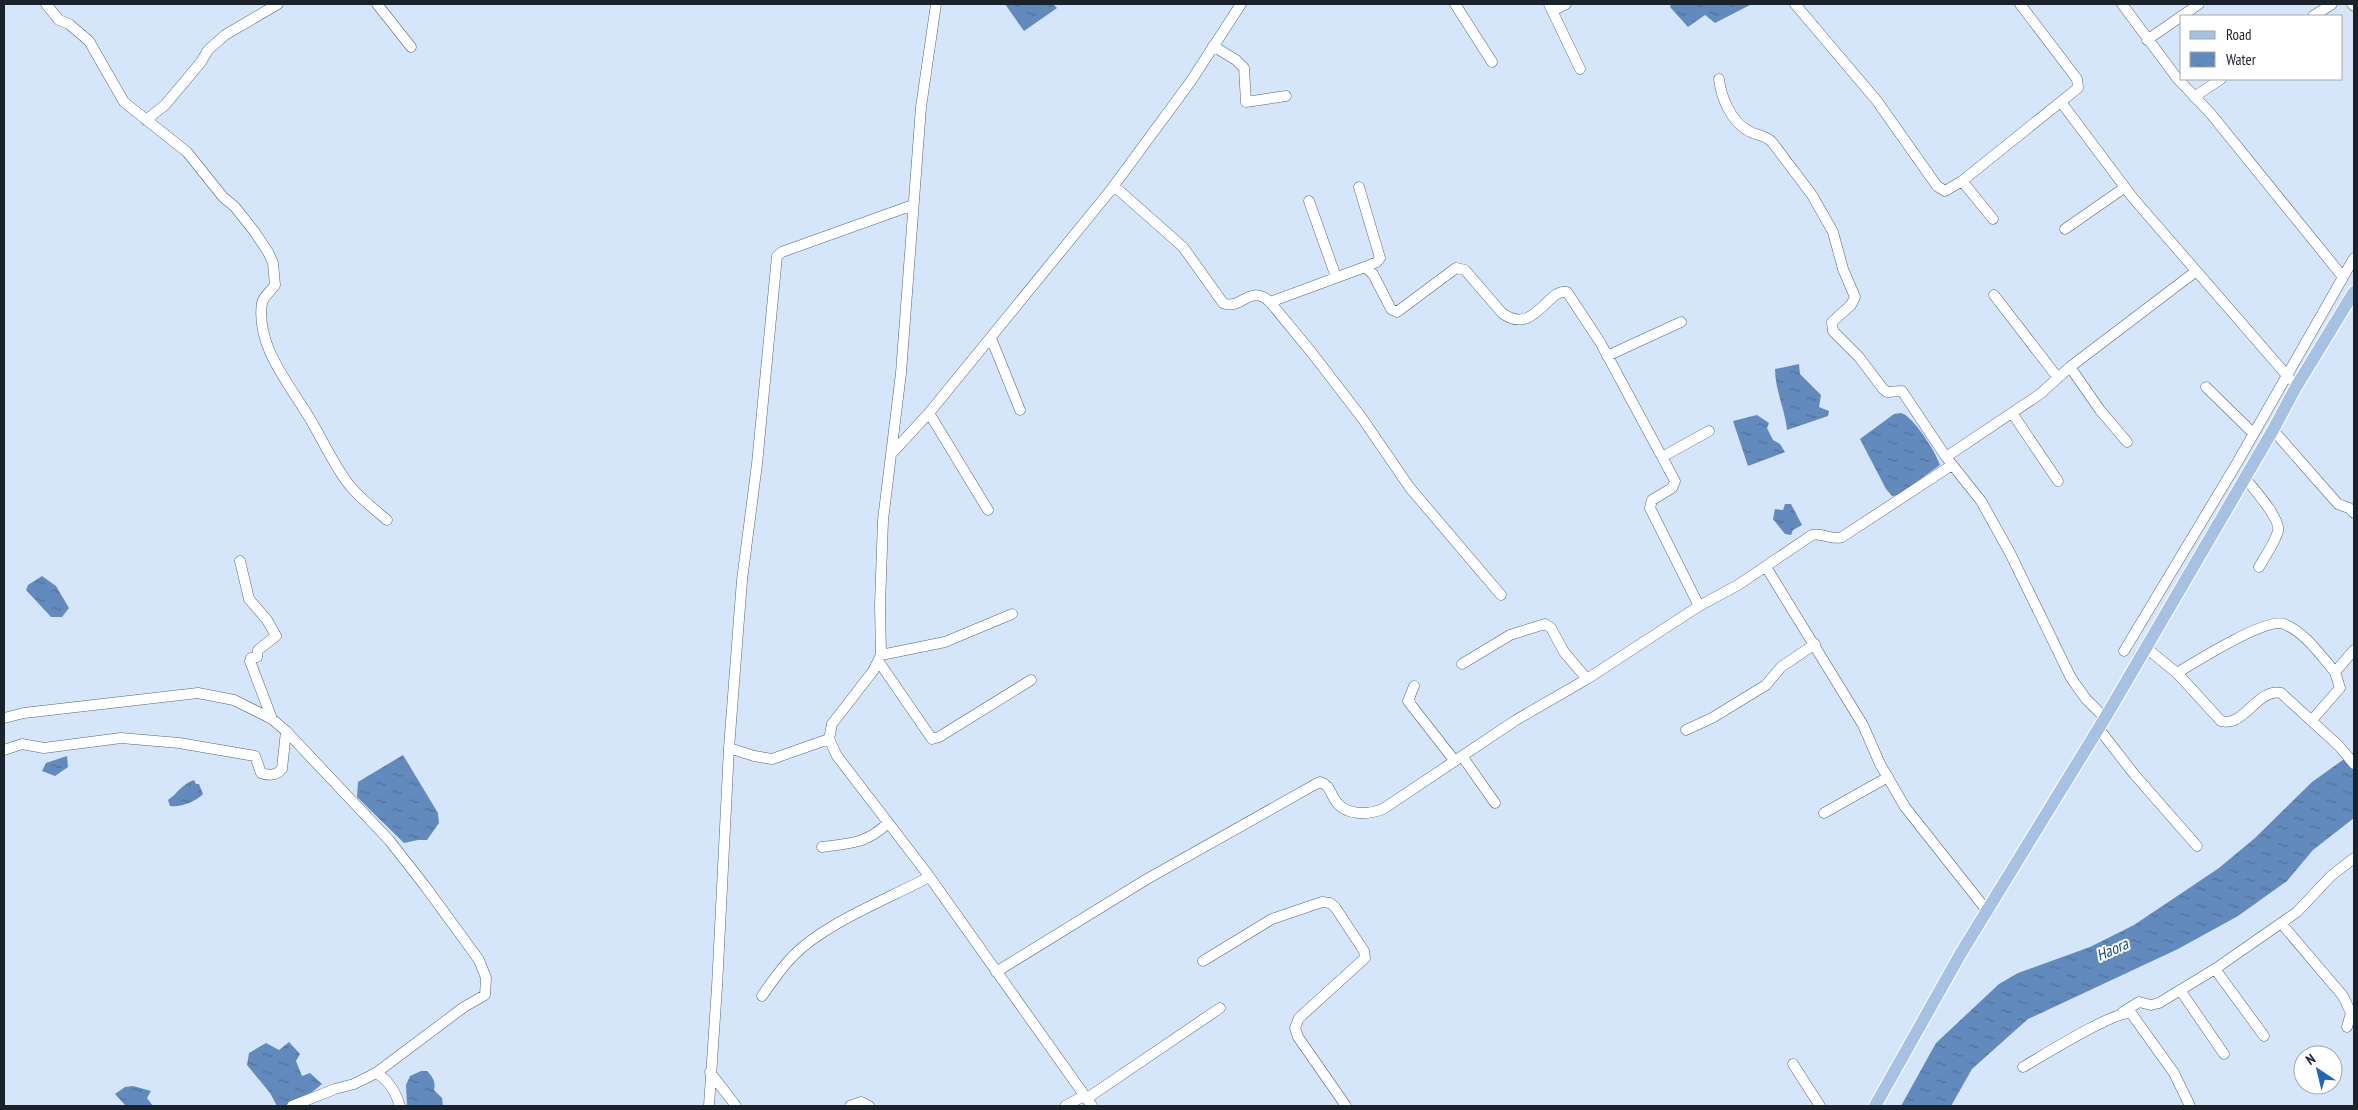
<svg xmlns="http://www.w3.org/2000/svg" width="2358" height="1110" font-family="'PT Sans Narrow',sans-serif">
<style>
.water{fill:url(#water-ripples)}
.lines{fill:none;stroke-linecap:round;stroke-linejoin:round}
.minor-casing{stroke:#53657b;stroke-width:11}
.major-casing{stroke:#fff;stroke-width:14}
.minor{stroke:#fff;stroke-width:10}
.major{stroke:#a7c1e2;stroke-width:12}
.labels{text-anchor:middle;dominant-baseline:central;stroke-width:4;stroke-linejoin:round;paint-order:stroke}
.water-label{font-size:16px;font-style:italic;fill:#114a88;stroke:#fff}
</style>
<defs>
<pattern id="water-ripples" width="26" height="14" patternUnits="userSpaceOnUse" patternTransform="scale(1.25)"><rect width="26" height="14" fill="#628abd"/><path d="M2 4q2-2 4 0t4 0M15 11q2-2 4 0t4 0" fill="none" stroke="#50709a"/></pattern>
</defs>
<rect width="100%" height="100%" fill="#d5e6fb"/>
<path class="water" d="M 1005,4 L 1053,4 L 1057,8 L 1024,31 Z
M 1671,4 L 1752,4 L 1715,23 L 1705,15 L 1688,27 L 1670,7 Z
M 1799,364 L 1800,374 L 1821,395 L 1819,407 L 1829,411 L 1828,416 L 1787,430 C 1785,409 1775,390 1775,369 Z
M 1901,413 C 1913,416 1936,452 1940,465 L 1898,495 L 1892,496 L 1886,489 L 1860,439 L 1894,414 Z
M 1757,415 L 1769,423 L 1767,428 L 1773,440 L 1780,444 L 1785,452 L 1748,466 L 1733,421 Z
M 1785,504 L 1791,504 L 1802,525 L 1793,530 L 1791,535 L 1785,534 L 1773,519 L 1775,509 L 1783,510 Z
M 42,576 L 56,586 L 69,608 L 62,617 L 51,617 L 26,590 L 28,585 Z
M 2354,752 L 2354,818 L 2313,850 L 2287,881 L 2238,916 L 2178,949 L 2028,1019 L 1972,1069 L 1951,1106 L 1901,1106 L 1936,1043 L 1999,984 L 2018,973 L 2090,947 L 2134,925 L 2219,868 L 2255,838 L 2312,782 Z
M 403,755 L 438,813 L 439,823 L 427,840 L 418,840 L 404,843 L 357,797 L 358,782 Z
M 67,756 L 68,767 L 55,776 L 42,771 L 46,763 Z
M 194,780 L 196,784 L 199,784 L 203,794 C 197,801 180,808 170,806 L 168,800 C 177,794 182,784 194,780 Z
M 289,1042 L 300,1054 L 296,1061 L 302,1076 L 310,1073 L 322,1084 C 307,1096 296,1106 277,1106 L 270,1093 L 247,1065 L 249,1053 L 266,1043 L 279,1050 Z
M 421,1071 L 427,1071 C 433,1077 436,1082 434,1090 L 442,1098 L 443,1106 L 407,1106 L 406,1085 L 410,1076 Z
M 133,1086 L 151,1091 L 147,1098 L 153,1106 L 126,1106 L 115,1094 L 125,1087 Z"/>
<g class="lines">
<defs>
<path id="minor" d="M 46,4 L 59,20 L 69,24 L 89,41 L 124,102 L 187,152 L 223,197 L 235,207 L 254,231 L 268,252 L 273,263 L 275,285 C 271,291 263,297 262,303 C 255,348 293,388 313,424 C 325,445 335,467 350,486 C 361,499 374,509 387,520
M 377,4 L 411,47
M 936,4 L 921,107 L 901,373 L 883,520 L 880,605 L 881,655 L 873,671 L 832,724 L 829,739 L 837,756 L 926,872 L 1092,1106
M 1455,4 L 1492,62
M 1549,4 L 1580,69
M 1795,4 L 1877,101 L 1937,186 L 1945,191 L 1962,181 L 2078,88 L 2077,79 L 2020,4
M 2122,4 L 2177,78 L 2211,114 L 2343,277
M 2352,4 L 2354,6
M 1552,11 L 1566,4
M 2313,16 L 2332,4
M 2147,40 L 2199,4
M 1213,46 L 1236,60 L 1244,68 L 1246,102 L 1286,96
M 1719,79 C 1721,97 1731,121 1747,130 C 1756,136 1764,134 1772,142 L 1812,195 L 1833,232 L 1843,269 L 1855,297 L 1851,305 L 1832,322 L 1833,331 L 1859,357 L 1883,389 L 1887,392 L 1902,391 L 1946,457 L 1981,501 L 2010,553 L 2071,678 L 2086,699 L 2105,718
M 2194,97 L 2221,79
M 2061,102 L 2133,198 L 2290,379
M 146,120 L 165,105 L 201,62 L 208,50 L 225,35 L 278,4
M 1962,181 L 1993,219
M 1114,186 L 1183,247 L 1223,303 C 1241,311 1250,283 1270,302 L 1312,353 L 1362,418 L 1410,488 L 1501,595
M 1359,187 L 1380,258 L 1377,262 L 1365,267
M 1309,201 L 1336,277
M 2065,229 L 2124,188
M 1994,295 L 2058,378
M 1270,302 L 1365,267 L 1373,274 L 1391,309 L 1397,312 L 1456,268 L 1465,270 L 1502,313 C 1534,337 1548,287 1567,292 L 1600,342 L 1675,481 L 1672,488 L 1652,500 L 1650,508 L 1699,606
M 991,338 L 1020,410
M 1607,356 L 1681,322
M 2070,367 L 2100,410 L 2127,442
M 2206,387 L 2253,433
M 929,413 L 988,510
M 2012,413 L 2058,481
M 2273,430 L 2338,504 L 2349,508 L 2354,513
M 893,452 L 929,413 L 1110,191 L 1191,81 L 1241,4
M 1662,457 L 1709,431
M 1946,457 L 2040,394 L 2070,367 L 2195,272
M 2245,478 C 2253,488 2281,519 2278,531 C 2275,543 2265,556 2259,567
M 240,561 L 249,599 L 267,620 L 276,636 L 258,650 L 257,657 L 251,658 L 250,661 L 272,719
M 1766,567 L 1863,725 L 1880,764 L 1905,807 L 1988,912
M 2145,647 L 2177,673 L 2221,721 C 2244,728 2257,688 2281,693 L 2339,746 L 2354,764
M 2124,651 L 2237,463 L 2354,258
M 881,655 L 945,642 L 1012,614
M 879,662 L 932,739 L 939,737 L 1031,680
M 1462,664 L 1510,635 L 1545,624 L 1551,628 L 1564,652 L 1587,679
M 2177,673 C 2195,662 2267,617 2284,624 C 2305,632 2321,656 2335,672 L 2354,650
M 1414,686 L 1408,701 L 1454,760
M 4,718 L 24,713 L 198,693 L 234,700 L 272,719 L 286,731 L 389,840 L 425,886 L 479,960 L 486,978 L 485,995 L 464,1007 L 376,1073 C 389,1080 396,1093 400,1106
M 2312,720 L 2340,688 L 2335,672
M 2099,729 L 2134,774 L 2197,846
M 1686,730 L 1712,718 L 1766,685 L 1781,667 L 1815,644
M 729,748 L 754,756 L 772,759 L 829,739
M 4,750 L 22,744 L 44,748 L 121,738 L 179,743 L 255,756 L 261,773 C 269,776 276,776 282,769 L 286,731
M 1462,756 L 1495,803
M 1824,813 L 1888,777
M 822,847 C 851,843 866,844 888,823
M 2281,923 L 2343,996 L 2351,1013 L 2347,1027
M 1203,961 L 1272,919 L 1322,902 L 1330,903 L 1335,907 L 1364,951 L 1365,958 L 1299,1018 L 1295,1028 L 1298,1037 L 1346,1106
M 2215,969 L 2264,1036
M 996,972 L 1147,879 L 1314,785 L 1320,782 C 1330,785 1330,793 1335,800 C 1345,816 1368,815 1383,809 L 1516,720 L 1587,679 L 1699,606 L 1738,585 L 1812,535 C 1823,532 1831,541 1842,537 L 1952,465
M 2180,990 L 2224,1054
M 762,996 C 772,982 781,968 793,956 C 825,923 888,899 929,877
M 2123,1012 L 2139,1002 L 2151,1005 L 2159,1003 L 2215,969 L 2297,912 L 2331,876 L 2354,858
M 1793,1064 L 1820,1106
M 2023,1067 C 2044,1055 2113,1011 2131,1013 L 2174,1073 L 2190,1106
M 710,1072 L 736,1106
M 1086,1099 L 1220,1008
M 292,1106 L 335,1089 L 354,1084 L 376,1073
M 709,1106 L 717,987 L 729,748 L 742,580 L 757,464 L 777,256 L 782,252 L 913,205
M 850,1106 L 861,1102 L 869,1106
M 1065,1106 L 1084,1096"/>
<path id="major" d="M 1875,1106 L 1961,953 L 2105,718 L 2273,430 L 2296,387 L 2354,292"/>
</defs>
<use href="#minor" class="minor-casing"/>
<use href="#major" class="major-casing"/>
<use href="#minor" class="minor"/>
<use href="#major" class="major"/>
</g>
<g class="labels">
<g class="water-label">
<text transform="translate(2112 949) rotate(-24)">Haora</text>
</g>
</g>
<rect width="2358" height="1110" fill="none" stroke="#1a222b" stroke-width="10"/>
<rect x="2180" y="15" width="162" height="65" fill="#ffffff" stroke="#a3a7aa"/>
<rect x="2190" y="31" width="25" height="8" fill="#a7c1e2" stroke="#a3a7aa"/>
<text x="2226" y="40" font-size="15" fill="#1a222b">Road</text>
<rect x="2190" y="52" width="25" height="15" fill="url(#water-ripples)" stroke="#a3a7aa"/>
<text x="2226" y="65" font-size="15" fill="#1a222b">Water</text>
<g transform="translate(2318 1070) rotate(325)"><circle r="24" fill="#ffffff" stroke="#a3a7aa"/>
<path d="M0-4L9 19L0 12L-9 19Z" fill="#2067b7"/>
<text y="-8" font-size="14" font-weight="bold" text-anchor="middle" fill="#1a222b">N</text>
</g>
</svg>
